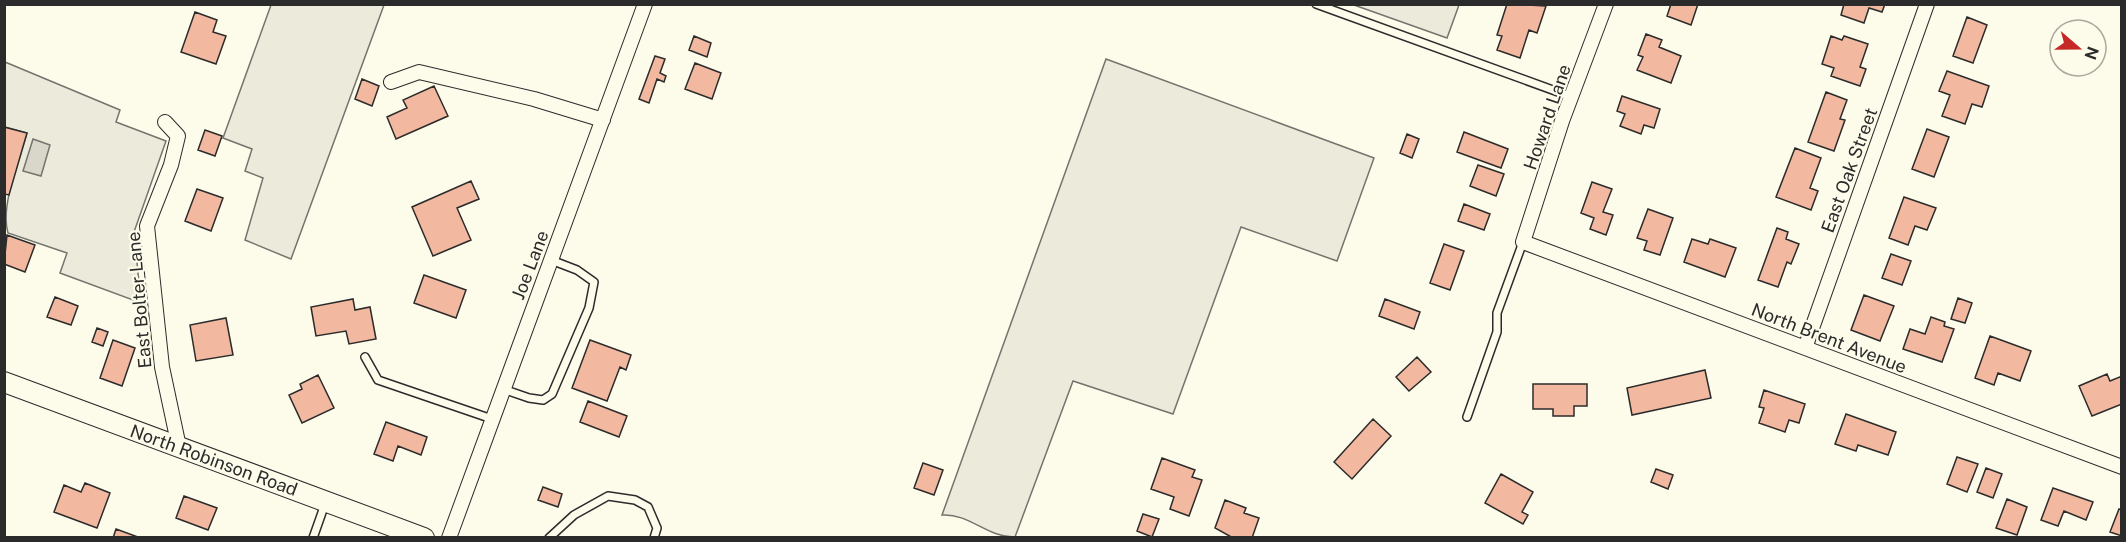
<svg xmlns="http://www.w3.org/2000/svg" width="2126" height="542" font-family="'Public Sans',sans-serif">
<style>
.green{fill:#ecebdb;stroke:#74746e;stroke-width:1.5}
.water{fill:#d8d7c9;stroke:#74746e;stroke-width:1.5}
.building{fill:#f2b8a0;stroke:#2b2b2b;stroke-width:1.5}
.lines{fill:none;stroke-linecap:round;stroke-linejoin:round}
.lane-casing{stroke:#2b2b2b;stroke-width:10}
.street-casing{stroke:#2b2b2b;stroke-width:16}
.secondary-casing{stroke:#2b2b2b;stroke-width:22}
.lane{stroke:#fdfbea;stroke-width:7}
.street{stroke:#fdfbea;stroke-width:14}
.secondary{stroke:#fdfbea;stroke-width:20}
.labels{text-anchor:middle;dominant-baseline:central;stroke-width:4.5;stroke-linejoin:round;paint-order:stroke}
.street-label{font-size:18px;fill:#2b2b2b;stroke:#fdfbea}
</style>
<rect width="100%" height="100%" fill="#fdfbea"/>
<path class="green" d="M 271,5 L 384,5 L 291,259 L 245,240 L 263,178 L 245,171 L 252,149 L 223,138 Z
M 1354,5 L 1459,5 L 1447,38 Z
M 1106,59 L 1374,158 L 1337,261 L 1241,227 L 1173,414 L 1073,381 L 1015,537 C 988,538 969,513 942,515 Z
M 5,62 L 120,110 L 116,122 L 166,141 L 134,232 L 141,303 L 60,273 L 67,253 L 8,233 C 0,207 19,161 27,133 L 5,127 Z"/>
<path class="water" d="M 33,139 L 50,145 L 41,176 L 23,171 Z"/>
<path class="building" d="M 1507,4 L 1546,6 L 1537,33 L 1529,30 L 1520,58 L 1497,50 L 1502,36 L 1497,35 Z
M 1671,4 L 1698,4 L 1691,25 L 1667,16 Z
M 1844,4 L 1885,4 L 1882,12 L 1869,8 L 1864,23 L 1841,15 Z
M 195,12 L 217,20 L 213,32 L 226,36 L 216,64 L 181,52 Z
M 1967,17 L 1987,25 L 1973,63 L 1953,56 Z
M 1646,34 L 1662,40 L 1659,47 L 1681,56 L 1671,83 L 1637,70 L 1643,57 L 1638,55 Z
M 694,36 L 711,43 L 707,57 L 689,50 Z
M 1831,36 L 1842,40 L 1844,36 L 1868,44 L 1860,67 L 1866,69 L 1860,86 L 1831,76 L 1834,68 L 1822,64 Z
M 655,56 L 665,59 L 660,73 L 666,76 L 664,82 L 657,79 L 649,103 L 639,99 Z
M 695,63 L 721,73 L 712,99 L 685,89 Z
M 1947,71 L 1989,86 L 1982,107 L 1972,104 L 1965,124 L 1942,116 L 1950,95 L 1939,91 Z
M 362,79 L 379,86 L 372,106 L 355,99 Z
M 434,86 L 448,116 L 396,139 L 387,117 L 407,108 L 403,100 Z
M 1826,92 L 1847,100 L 1840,119 L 1845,120 L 1834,151 L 1808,142 Z
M 1622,96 L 1660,109 L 1654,128 L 1644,125 L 1641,134 L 1620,126 L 1625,114 L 1617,111 Z
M 4,127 L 27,133 L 9,195 L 4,194 Z
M 1927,129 L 1949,137 L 1934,177 L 1912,169 Z
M 205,130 L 222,136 L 215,156 L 198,150 Z
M 1464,132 L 1508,149 L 1501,168 L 1457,152 Z
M 1407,134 L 1419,139 L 1412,158 L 1400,153 Z
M 1795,148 L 1821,158 L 1810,188 L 1818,191 L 1811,210 L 1776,197 Z
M 1478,165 L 1504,174 L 1496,196 L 1470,186 Z
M 471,181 L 479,199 L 457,208 L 471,240 L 433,256 L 412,207 Z
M 1592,182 L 1612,189 L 1603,212 L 1613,215 L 1606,235 L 1590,229 L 1594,218 L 1581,213 Z
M 197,189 L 223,198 L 211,231 L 185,221 Z
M 1904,197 L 1936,208 L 1927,230 L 1915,226 L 1908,245 L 1889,238 Z
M 1464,204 L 1490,214 L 1484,230 L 1458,221 Z
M 1648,209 L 1673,218 L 1660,255 L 1644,250 L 1647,241 L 1637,238 Z
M 1777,228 L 1788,232 L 1786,239 L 1799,244 L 1791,264 L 1787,262 L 1778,287 L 1758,280 Z
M 7,235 L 35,245 L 25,272 L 4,264 Z
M 1692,239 L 1708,244 L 1710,239 L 1736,248 L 1725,277 L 1684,262 Z
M 1444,244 L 1464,251 L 1450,290 L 1430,283 Z
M 1891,254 L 1911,261 L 1902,285 L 1882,278 Z
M 424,275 L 466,290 L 456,318 L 414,303 Z
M 1864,295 L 1894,306 L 1880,341 L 1851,330 Z
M 55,297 L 78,306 L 71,325 L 47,317 Z
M 1958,298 L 1972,303 L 1965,323 L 1951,319 Z
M 353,299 L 355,310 L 370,307 L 376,339 L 349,344 L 346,331 L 316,336 L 311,307 Z
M 1385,299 L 1420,312 L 1414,329 L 1379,316 Z
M 1931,317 L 1945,322 L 1944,326 L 1954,329 L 1942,362 L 1903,349 L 1910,329 L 1925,334 Z
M 226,318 L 233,355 L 196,361 L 190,325 Z
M 97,328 L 108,332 L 103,346 L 92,342 Z
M 1990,336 L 2031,351 L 2020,381 L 1998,373 L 1994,385 L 1975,378 Z
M 113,340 L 135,348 L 122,386 L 100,378 Z
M 590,340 L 631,355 L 626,370 L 620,367 L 607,401 L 572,388 Z
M 1417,357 L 1431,372 L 1409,391 L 1396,377 Z
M 1705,370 L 1711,398 L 1632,415 L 1627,388 Z
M 2107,374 L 2110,381 L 2122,376 L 2122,404 L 2092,416 L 2079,386 Z
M 318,375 L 334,408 L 302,423 L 289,395 L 302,389 L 300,384 Z
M 1533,384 L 1587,384 L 1587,406 L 1574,406 L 1574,416 L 1553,416 L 1553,409 L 1533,409 Z
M 1764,390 L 1805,404 L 1799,423 L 1789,420 L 1785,432 L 1759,423 L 1764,408 L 1759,407 Z
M 588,401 L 627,416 L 619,437 L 580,422 Z
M 1846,414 L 1896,432 L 1888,455 L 1858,445 L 1856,451 L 1835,444 Z
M 1373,419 L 1391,436 L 1352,479 L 1334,462 Z
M 386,422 L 427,437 L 421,455 L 398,446 L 393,461 L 374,454 Z
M 1957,457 L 1978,464 L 1967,492 L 1947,484 Z
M 1162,458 L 1195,470 L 1192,477 L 1202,480 L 1189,516 L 1170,509 L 1174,497 L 1151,489 Z
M 923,463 L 943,470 L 934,495 L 914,488 Z
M 1986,468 L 2002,474 L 1993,498 L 1977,492 Z
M 1656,469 L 1673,475 L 1668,489 L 1651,482 Z
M 1501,474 L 1533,492 L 1522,512 L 1528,515 L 1523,524 L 1485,503 Z
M 85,483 L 110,493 L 97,528 L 54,512 L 64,485 L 81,492 Z
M 543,487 L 562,494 L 558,507 L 538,500 Z
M 2053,488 L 2093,502 L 2086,520 L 2064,511 L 2058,526 L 2041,520 Z
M 184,496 L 217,508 L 208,530 L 176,518 Z
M 2007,499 L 2027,507 L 2017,535 L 1996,528 Z
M 1225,500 L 1246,508 L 1244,513 L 1259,518 L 1252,538 L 1233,538 L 1215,528 Z
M 2119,509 L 2122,510 L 2122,536 L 2110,532 Z
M 1143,514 L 1159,519 L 1152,537 L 1137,531 Z
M 116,529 L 138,537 L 138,538 L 113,538 Z"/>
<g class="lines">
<defs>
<path id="lane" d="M 1316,4 L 1572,97
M 365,357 L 378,380 L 492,419
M 503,389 L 529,398 L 543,400 L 552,394 L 589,308 L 594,282 L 577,270 L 551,260
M 1467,417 L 1497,332 L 1497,313 L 1523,242
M 313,538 L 325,504
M 549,538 L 574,515 L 608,496 L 635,500 L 648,507 L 657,528 L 654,538"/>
<path id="street" d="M 1606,4 L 1562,121 L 1523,242 L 2122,467
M 391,82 L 419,72 L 534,99 L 603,120
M 165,122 L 178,136 L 171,165 L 147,226 L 162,367 L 179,447
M 1805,348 L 1927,4
M 449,538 L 645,4"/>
<path id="secondary" d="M 4,382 L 424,538"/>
</defs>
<use href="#lane" class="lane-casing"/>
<use href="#street" class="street-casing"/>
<use href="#secondary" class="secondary-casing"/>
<use href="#lane" class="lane"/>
<use href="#street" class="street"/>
<use href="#secondary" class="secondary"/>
</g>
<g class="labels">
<g class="street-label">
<text transform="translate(1547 117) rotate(-71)">Howard Lane</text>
<text transform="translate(1849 170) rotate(-70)">East Oak Street</text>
<text transform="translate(530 265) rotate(-69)">Joe Lane</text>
<text transform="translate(139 300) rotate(-95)">East Bolter Lane</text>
<text transform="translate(1829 338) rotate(21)">North Brent Avenue</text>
<text transform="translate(214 460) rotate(20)">North Robinson Road</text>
</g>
</g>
<rect width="2126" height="542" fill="none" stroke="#2b2b2b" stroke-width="12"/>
<g transform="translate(2078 48) rotate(110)"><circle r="28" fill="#fdfbea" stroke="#a9a89e" stroke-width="1.5"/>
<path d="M0-4.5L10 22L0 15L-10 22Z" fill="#c62828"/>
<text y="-9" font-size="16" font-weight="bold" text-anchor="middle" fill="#2b2b2b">N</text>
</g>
</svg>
